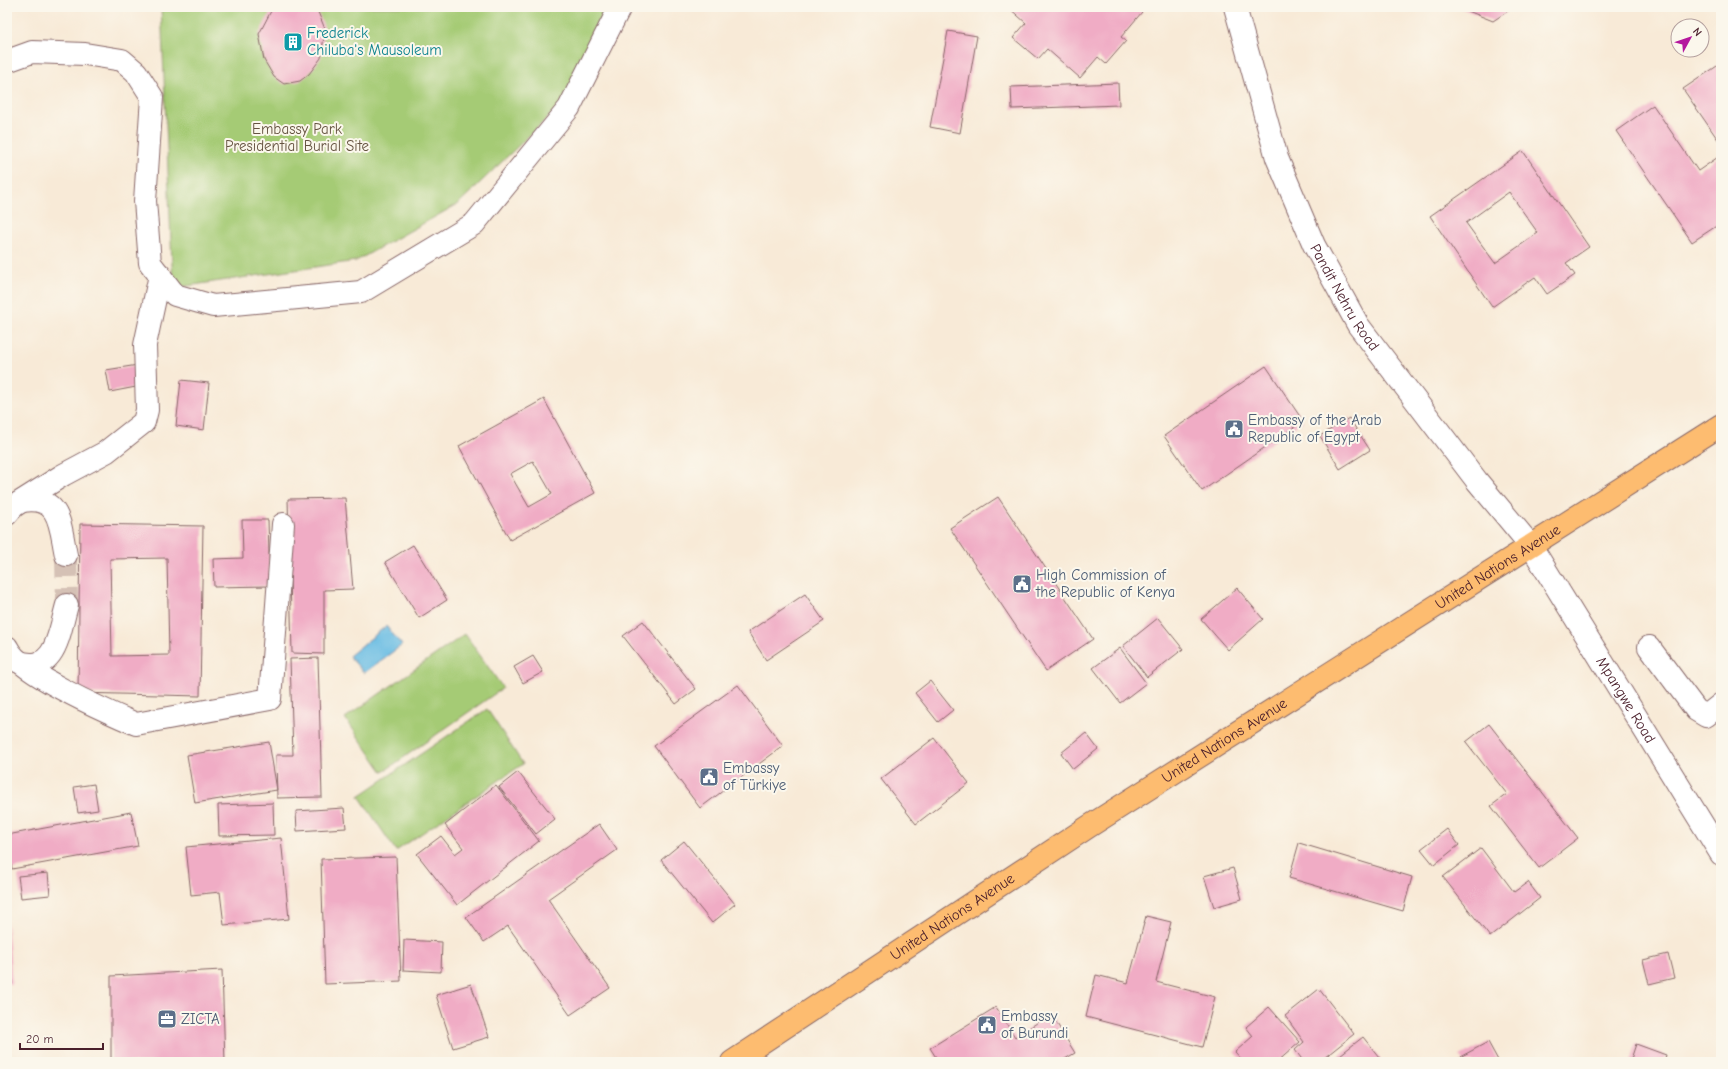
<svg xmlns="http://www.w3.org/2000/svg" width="1728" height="1069" font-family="'Comic Neue',sans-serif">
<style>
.green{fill:#a5cb75;stroke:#787550}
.water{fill:#66bbe3;stroke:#586d87}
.building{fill:#f0acc5;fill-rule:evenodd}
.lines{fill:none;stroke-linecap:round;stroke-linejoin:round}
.minor-tunnel{stroke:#d5c1b5;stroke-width:22;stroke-dasharray:22 11;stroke-linecap:butt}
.minor-casing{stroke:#876667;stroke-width:24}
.major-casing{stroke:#876667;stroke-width:24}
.minor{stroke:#fff;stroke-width:22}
.major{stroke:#fdbc6f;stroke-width:22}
.labels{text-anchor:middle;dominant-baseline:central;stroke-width:4;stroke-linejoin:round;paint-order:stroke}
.culture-label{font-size:15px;fill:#0d838f;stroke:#fbf7ec;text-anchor:start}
.park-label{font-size:15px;fill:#655341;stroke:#fbf7ec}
.street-label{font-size:15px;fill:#4a1f2b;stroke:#fbf7ec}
.service-label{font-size:15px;fill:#4e5e75;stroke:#fbf7ec;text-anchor:start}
</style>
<rect width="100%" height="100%" fill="#fbf7ec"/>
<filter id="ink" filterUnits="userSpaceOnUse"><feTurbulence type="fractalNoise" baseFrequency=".025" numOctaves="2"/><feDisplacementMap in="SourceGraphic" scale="8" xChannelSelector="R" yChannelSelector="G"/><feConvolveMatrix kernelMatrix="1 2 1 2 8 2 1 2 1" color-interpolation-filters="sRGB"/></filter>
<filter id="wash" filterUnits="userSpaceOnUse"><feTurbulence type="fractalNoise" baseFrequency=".012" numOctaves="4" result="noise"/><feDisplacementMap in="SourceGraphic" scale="16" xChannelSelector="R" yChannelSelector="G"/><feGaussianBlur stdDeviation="0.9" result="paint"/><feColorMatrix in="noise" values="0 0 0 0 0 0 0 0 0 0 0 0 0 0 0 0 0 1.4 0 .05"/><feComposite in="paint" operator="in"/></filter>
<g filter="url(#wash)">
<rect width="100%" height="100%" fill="#f8ead7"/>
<path class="green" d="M 161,7 L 610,7 L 562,104 L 458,204 L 356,261 L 173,288 Z
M 465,634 L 503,688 L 383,772 L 345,718 Z
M 487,709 L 523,764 L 396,851 L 359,796 Z"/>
<path class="water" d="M 386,626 L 402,645 L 364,673 L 349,656 Z"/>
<g id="blocks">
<path class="building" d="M 276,7 L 311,7 L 318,12 L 325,29 L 321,58 L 309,74 L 300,81 L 284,84 L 274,77 L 264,60 L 259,34 L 271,11 Z
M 1008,7 L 1135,7 L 1142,12 L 1121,37 L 1126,41 L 1106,64 L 1098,57 L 1080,78 L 1047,49 L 1038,59 L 1013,38 L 1026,23 Z
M 1458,7 L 1514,7 L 1493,21 Z
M 948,31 L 977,36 L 960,133 L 930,127 Z
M 1720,64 L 1721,66 L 1721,144 L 1683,89 Z
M 1118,83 L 1119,105 L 1012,109 L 1011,87 Z
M 1653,105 L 1698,171 L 1721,155 L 1721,223 L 1692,242 L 1616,131 Z
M 1523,151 L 1589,247 L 1566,263 L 1575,275 L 1547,294 L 1535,277 L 1492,307 L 1430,216 ZM 1509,192 L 1538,233 L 1495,263 L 1466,223 Z
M 138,365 L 141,386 L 110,392 L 106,370 Z
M 1266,366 L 1303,421 L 1202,491 L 1164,436 Z
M 181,380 L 209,383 L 204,430 L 176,426 Z
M 544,399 L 595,493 L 510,540 L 459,446 ZM 533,461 L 552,494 L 529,507 L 510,474 Z
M 1349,418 L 1370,450 L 1340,469 L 1320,436 Z
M 998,497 L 1093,639 L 1046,671 L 950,528 Z
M 345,498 L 353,589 L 324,590 L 324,654 L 292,653 L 288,499 Z
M 242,520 L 268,520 L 270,586 L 214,587 L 213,559 L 243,558 Z
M 80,524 L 203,526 L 200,696 L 78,693 ZM 167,558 L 169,655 L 112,656 L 110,559 Z
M 413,545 L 447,600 L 419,618 L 385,562 Z
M 1237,588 L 1263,619 L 1228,650 L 1201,619 Z
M 805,594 L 824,621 L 766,660 L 748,632 Z
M 1158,618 L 1183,649 L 1147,677 L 1123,646 Z
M 643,621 L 696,689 L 676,704 L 623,636 Z
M 1120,648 L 1146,683 L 1120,703 L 1093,668 Z
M 533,656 L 543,672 L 523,683 L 514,667 Z
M 318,658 L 322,797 L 277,798 L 276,755 L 293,755 L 290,659 Z
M 930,681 L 953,710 L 938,722 L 915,693 Z
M 738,685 L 783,746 L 700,808 L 654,746 Z
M 1489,724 L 1578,838 L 1539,868 L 1491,806 L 1507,794 L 1466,742 Z
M 1086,733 L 1098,749 L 1073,769 L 1061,753 Z
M 934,738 L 969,783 L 916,824 L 881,779 Z
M 269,742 L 277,790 L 195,803 L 187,755 Z
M 518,772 L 555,819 L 536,834 L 499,787 Z
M 94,784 L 98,810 L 78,813 L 74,787 Z
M 496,785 L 539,841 L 457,905 L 417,854 L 441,836 L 455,854 L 463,848 L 445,825 Z
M 273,803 L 274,835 L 219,836 L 218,805 Z
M 344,808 L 346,828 L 297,831 L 296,811 Z
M 131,812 L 138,846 L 12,869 L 7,835 Z
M 599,824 L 617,850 L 548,899 L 610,988 L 570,1015 L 508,926 L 484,942 L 466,917 Z
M 1447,829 L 1459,845 L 1434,865 L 1421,849 Z
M 281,838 L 289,919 L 224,925 L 220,892 L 191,895 L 186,847 Z
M 684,841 L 735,904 L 712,923 L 661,860 Z
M 1299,843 L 1412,877 L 1403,911 L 1289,878 Z
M 1481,848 L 1514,892 L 1528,882 L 1540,898 L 1490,937 L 1443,877 Z
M 396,857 L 401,981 L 325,984 L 321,859 Z
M 1233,868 L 1242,899 L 1214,907 L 1204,876 Z
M 48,873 L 50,895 L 21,898 L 18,876 Z
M 1146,916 L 1171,922 L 1156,982 L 1215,997 L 1202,1047 L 1086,1017 L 1096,975 L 1128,983 Z
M 7,920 L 12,984 L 7,984 Z
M 404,940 L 442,942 L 441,972 L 403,970 Z
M 1668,954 L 1674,978 L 1649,984 L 1643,960 Z
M 222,970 L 225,1062 L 111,1062 L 111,976 Z
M 471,984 L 489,1037 L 453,1048 L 436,995 Z
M 1319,989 L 1354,1034 L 1319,1062 L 1304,1062 L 1295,1050 L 1304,1042 L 1285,1016 Z
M 996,1007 L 1015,1037 L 1051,1014 L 1075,1053 L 1060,1062 L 939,1062 L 930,1048 Z
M 1269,1007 L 1300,1042 L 1277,1062 L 1244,1062 L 1235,1052 L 1253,1036 L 1246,1027 Z
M 1363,1037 L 1383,1062 L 1331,1062 Z
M 1488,1042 L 1499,1062 L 1463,1062 L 1460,1057 Z
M 1636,1044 L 1666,1055 L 1664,1062 L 1630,1062 Z"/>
</g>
</g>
<g filter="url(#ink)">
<use href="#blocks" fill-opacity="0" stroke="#876667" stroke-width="1"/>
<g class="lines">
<path class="minor-tunnel" d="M 66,555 L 67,605"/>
<defs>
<g id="minor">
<path id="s1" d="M 1235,7 L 1277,158 L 1314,245 L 1358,325 L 1477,481 L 1531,546 L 1721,854"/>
<path d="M 7,61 L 32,52 L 85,54 L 122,60 L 136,72 L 152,97 L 145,201 L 150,263 L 175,295 L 213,306 L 361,292 L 474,224 L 569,108 L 620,7"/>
<path d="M 23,501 C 61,495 60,527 66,555"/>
<path d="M 7,514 L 14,506 L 63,475 L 106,452 L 144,422 L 147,410 L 145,345 L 160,275"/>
<path d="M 7,647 C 18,673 108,712 136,724 L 270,699 L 283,524"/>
<path d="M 1649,647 L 1696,710 L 1706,716 L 1721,704"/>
<path d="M 17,661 C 56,676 59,632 67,605"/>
</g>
<g id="major">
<path id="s2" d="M 732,1062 L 1088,827 L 1721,425"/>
</g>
</defs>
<use href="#minor" class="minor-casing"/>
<use href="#major" class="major-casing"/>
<use href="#minor" class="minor"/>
<use href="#major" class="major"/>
</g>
</g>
<defs>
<symbol id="building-square" viewBox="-11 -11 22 22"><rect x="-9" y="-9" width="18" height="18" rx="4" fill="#0f9aa8" stroke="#fbf7ec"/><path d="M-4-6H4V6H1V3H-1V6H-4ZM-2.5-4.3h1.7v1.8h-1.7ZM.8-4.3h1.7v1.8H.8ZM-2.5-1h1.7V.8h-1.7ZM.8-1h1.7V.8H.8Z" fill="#fff"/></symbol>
<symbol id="civic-square" viewBox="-11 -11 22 22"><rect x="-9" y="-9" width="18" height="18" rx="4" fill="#5c6f8a" stroke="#fbf7ec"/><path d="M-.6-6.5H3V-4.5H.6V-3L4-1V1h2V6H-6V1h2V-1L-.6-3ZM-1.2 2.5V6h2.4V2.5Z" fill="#fff"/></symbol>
<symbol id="office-square" viewBox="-11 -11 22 22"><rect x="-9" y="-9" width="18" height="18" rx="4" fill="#5c6f8a" stroke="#fbf7ec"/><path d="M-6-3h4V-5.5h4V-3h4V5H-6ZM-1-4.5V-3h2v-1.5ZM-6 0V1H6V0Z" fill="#fff"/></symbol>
</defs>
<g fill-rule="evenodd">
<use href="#building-square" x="282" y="31" width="22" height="22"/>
<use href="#civic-square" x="1223" y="418" width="22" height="22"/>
<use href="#civic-square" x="1011" y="573" width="22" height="22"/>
<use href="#civic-square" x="698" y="766" width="22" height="22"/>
<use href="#office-square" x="156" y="1008" width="22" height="22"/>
<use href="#civic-square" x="976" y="1014" width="22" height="22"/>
</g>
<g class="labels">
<g class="culture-label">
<text x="307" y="33">Frederick<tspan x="307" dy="17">Chiluba's Mausoleum</tspan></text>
</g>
<g class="park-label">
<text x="297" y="129">Embassy Park<tspan x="297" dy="17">Presidential Burial Site</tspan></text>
</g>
<g class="street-label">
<text stroke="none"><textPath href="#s1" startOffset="312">Pandit Nehru Road</textPath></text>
<text stroke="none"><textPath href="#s2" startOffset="912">United Nations Avenue</textPath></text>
<text stroke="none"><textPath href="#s1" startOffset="804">Mpangwe Road</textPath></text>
<text stroke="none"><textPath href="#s2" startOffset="588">United Nations Avenue</textPath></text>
<text stroke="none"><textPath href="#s2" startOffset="264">United Nations Avenue</textPath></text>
</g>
<g class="service-label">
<text x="1248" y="420">Embassy of the Arab<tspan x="1248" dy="17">Republic of Egypt</tspan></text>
<text x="1036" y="575">High Commission of<tspan x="1036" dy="17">the Republic of Kenya</tspan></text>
<text x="723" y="768">Embassy<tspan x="723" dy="17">of Türkiye</tspan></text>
<text x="1001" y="1016">Embassy<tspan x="1001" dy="17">of Burundi</tspan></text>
<text x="181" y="1019">ZICTA</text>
</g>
</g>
<rect width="1728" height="1069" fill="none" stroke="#fbf7ec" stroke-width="24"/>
<g transform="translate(1690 38) rotate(50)"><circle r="19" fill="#fbf7ec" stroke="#b4a19f"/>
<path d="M0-3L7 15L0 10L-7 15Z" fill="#b5179e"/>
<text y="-6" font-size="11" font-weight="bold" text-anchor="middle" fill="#4a1f2b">N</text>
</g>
<path d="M20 1043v6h83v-6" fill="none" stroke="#4a1f2b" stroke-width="2"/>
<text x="26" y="1043" font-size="12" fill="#4a1f2b" stroke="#fbf7ec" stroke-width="3" paint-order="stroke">20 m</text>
</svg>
